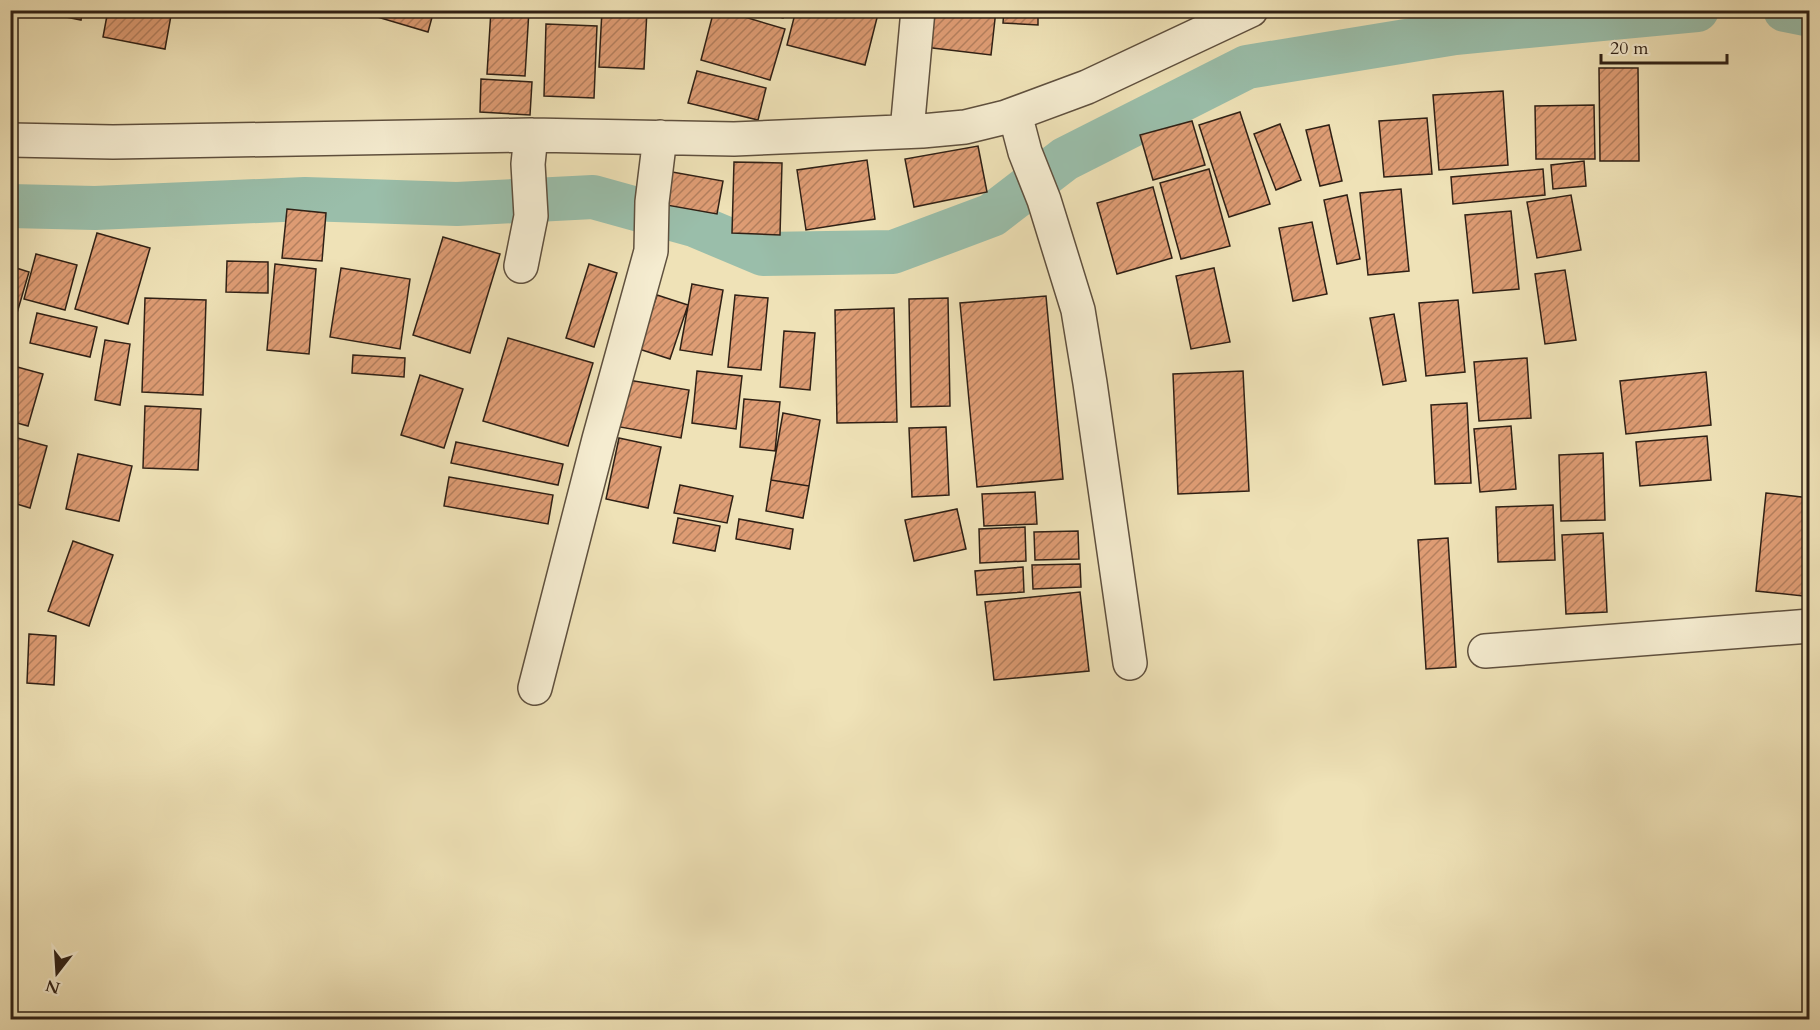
<svg xmlns="http://www.w3.org/2000/svg" width="1820" height="1030" font-family="Cardo,serif">
<style>
.lines{fill:none;stroke-linecap:round;stroke-linejoin:round}
.canal{stroke:#9abeaa;stroke-width:44}
.building{fill:url(#building-hatch);stroke:#2f2015;stroke-width:1.5}
.street-casing{stroke:#5f503e;stroke-width:36}
.street{stroke:#f5ecd0;stroke-width:33}
</style>
<defs>
<pattern id="building-hatch" width="6" height="6" patternUnits="userSpaceOnUse" patternTransform="scale(1.5)"><rect width="6" height="6" fill="#de9c74"/><path d="M-1 1l2-2M0 6l6-6M5 7l2-2" fill="none" stroke="#b47f5e"/></pattern>
</defs>
<rect width="100%" height="100%" fill="#efe2b7"/>
<filter id="stains"><feTurbulence type="fractalNoise" baseFrequency=".00333" numOctaves="4"/><feColorMatrix values="0 0 0 0 .2 0 0 0 0 .09 0 0 0 0 .02 0 0 0 .5 -.17"/></filter>
<radialGradient id="worn" r=".72"><stop offset=".6" stop-color="#630" stop-opacity="0"/><stop offset="1" stop-color="#630" stop-opacity=".3"/></radialGradient>
<g class="lines">
<path class="canal" d="M 1785,10 L 1810,15
M 10,206 L 95,208 L 305,199 L 457,204 L 593,197 L 694,225 L 763,254 L 893,252 L 992,215 L 1065,159 L 1247,67 L 1455,33 L 1697,10"/>
</g>
<path class="building" d="M 32,10 L 83,10 L 81,20 Z
M 108,10 L 172,10 L 165,49 L 103,37 Z
M 376,10 L 434,10 L 428,32 L 374,16 Z
M 491,10 L 529,10 L 525,76 L 487,74 Z
M 548,10 L 593,10 L 593,17 L 547,16 Z
M 602,10 L 647,10 L 644,69 L 599,67 Z
M 714,10 L 721,10 L 785,29 L 770,80 L 701,60 Z
M 755,10 L 785,10 L 783,18 Z
M 796,10 L 879,10 L 865,65 L 787,45 Z
M 920,10 L 996,10 L 991,55 L 916,46 Z
M 1004,10 L 1038,10 L 1038,25 L 1003,23 Z
M 546,24 L 597,26 L 594,98 L 544,96 Z
M 1599,68 L 1638,68 L 1639,161 L 1600,161 Z
M 697,71 L 766,88 L 758,120 L 688,103 Z
M 481,79 L 532,82 L 530,115 L 480,112 Z
M 1503,91 L 1508,165 L 1439,170 L 1433,95 Z
M 1594,105 L 1595,159 L 1536,159 L 1535,106 Z
M 1240,112 L 1270,204 L 1229,217 L 1199,125 Z
M 1427,118 L 1432,174 L 1384,177 L 1379,121 Z
M 1192,121 L 1205,165 L 1153,180 L 1140,135 Z
M 1280,124 L 1301,180 L 1276,190 L 1254,134 Z
M 1329,125 L 1342,181 L 1320,186 L 1306,130 Z
M 978,146 L 987,192 L 914,207 L 905,159 Z
M 867,160 L 875,219 L 806,230 L 797,170 Z
M 1584,161 L 1586,186 L 1553,189 L 1551,165 Z
M 734,162 L 782,163 L 780,235 L 732,233 Z
M 1209,169 L 1230,246 L 1181,259 L 1160,183 Z
M 1543,169 L 1545,195 L 1453,204 L 1451,177 Z
M 661,170 L 723,181 L 717,214 L 655,203 Z
M 1153,187 L 1172,258 L 1117,274 L 1097,203 Z
M 1401,189 L 1409,271 L 1368,275 L 1360,193 Z
M 1347,195 L 1360,259 L 1337,264 L 1324,200 Z
M 1571,195 L 1581,250 L 1537,258 L 1527,202 Z
M 287,209 L 326,213 L 322,261 L 282,258 Z
M 1511,211 L 1519,289 L 1473,293 L 1465,215 Z
M 1312,222 L 1327,294 L 1293,301 L 1279,228 Z
M 97,233 L 150,248 L 128,324 L 75,309 Z
M 443,237 L 500,254 L 470,353 L 413,335 Z
M 36,254 L 77,265 L 65,310 L 24,299 Z
M 227,261 L 268,262 L 268,293 L 226,292 Z
M 275,264 L 316,269 L 309,354 L 267,350 Z
M 589,264 L 617,273 L 594,347 L 566,338 Z
M 10,266 L 29,272 L 10,337 Z
M 341,268 L 410,279 L 400,349 L 330,337 Z
M 1214,268 L 1230,342 L 1191,349 L 1176,276 Z
M 1565,270 L 1576,340 L 1545,344 L 1535,274 Z
M 692,284 L 723,290 L 712,355 L 680,350 Z
M 657,295 L 688,305 L 670,359 L 639,349 Z
M 735,295 L 768,298 L 761,370 L 728,367 Z
M 1046,296 L 1063,479 L 977,487 L 960,303 Z
M 145,298 L 206,300 L 203,395 L 142,392 Z
M 948,298 L 950,406 L 911,407 L 909,299 Z
M 1458,300 L 1465,372 L 1426,376 L 1419,303 Z
M 894,308 L 897,422 L 837,423 L 835,310 Z
M 37,313 L 97,327 L 90,357 L 30,343 Z
M 1394,314 L 1406,381 L 1383,385 L 1370,318 Z
M 784,331 L 815,333 L 810,390 L 780,387 Z
M 508,338 L 593,363 L 568,446 L 483,421 Z
M 105,340 L 130,344 L 120,405 L 95,400 Z
M 353,355 L 405,358 L 404,377 L 352,373 Z
M 1527,358 L 1531,418 L 1479,421 L 1474,362 Z
M 10,365 L 43,374 L 28,426 L 10,421 Z
M 697,371 L 742,376 L 736,429 L 692,423 Z
M 1243,371 L 1249,491 L 1178,494 L 1173,374 Z
M 1706,372 L 1711,425 L 1626,434 L 1620,381 Z
M 420,375 L 463,389 L 444,448 L 401,435 Z
M 628,380 L 689,390 L 681,438 L 620,427 Z
M 744,399 L 780,402 L 775,451 L 740,447 Z
M 1467,403 L 1471,483 L 1435,484 L 1431,405 Z
M 145,406 L 201,409 L 198,470 L 143,468 Z
M 783,413 L 820,420 L 809,486 L 771,480 Z
M 1511,426 L 1516,489 L 1480,492 L 1474,429 Z
M 946,427 L 949,495 L 912,497 L 909,428 Z
M 10,436 L 47,446 L 30,508 L 10,502 Z
M 1707,436 L 1711,480 L 1640,486 L 1636,442 Z
M 619,438 L 661,447 L 648,508 L 606,499 Z
M 456,442 L 563,464 L 558,485 L 451,463 Z
M 1603,453 L 1605,520 L 1561,521 L 1559,455 Z
M 78,454 L 132,466 L 119,521 L 66,509 Z
M 449,477 L 553,495 L 548,524 L 444,506 Z
M 771,480 L 809,486 L 803,518 L 766,511 Z
M 680,485 L 733,496 L 727,523 L 674,513 Z
M 1035,492 L 1037,524 L 984,526 L 982,494 Z
M 1766,493 L 1810,498 L 1810,531 L 1803,596 L 1756,591 Z
M 1553,505 L 1555,560 L 1498,562 L 1496,507 Z
M 957,509 L 966,549 L 914,561 L 905,520 Z
M 678,518 L 720,526 L 715,551 L 673,543 Z
M 739,519 L 793,529 L 790,549 L 736,539 Z
M 1025,527 L 1026,561 L 980,563 L 979,529 Z
M 1078,531 L 1079,559 L 1035,560 L 1034,532 Z
M 1603,533 L 1607,612 L 1566,614 L 1562,535 Z
M 1448,538 L 1456,667 L 1426,669 L 1418,540 Z
M 73,541 L 113,555 L 89,626 L 48,611 Z
M 1080,564 L 1081,587 L 1033,589 L 1032,565 Z
M 1023,567 L 1024,592 L 977,595 L 975,571 Z
M 1080,592 L 1089,671 L 994,680 L 985,602 Z
M 29,634 L 56,636 L 54,685 L 27,683 Z"/>
<g class="lines">
<defs>
<path id="street" d="M 1015,114 L 1025,152 L 1044,200 L 1078,310 L 1090,383 L 1130,663
M 907,131 L 918,10
M 10,140 L 113,142 L 531,135 L 734,139 L 922,131 L 965,127 L 1006,117 L 1087,87 L 1251,10
M 521,266 L 531,216 L 528,164 L 531,135
M 1485,651 L 1810,626
M 535,688 L 599,439 L 651,251 L 652,202 L 660,137"/>
</defs>
<use href="#street" class="street-casing"/>
<use href="#street" class="street"/>
</g>
<rect width="1820" height="1030" fill="none" stroke="#efe2b7" stroke-width="36"/>
<rect x="12" y="12" width="1796" height="1006" fill="none" stroke="#2f2015" stroke-width="3"/>
<rect x="18" y="18" width="1784" height="994" fill="none" stroke="#2f2015" stroke-width="1.5"/>
<g transform="translate(57 973) rotate(197)" stroke="#f5ecd0" stroke-width="4.5" paint-order="stroke">
<path d="M0-4.5L10 22L0 15L-10 22Z" fill="#2f2015"/>
<text y="-9" font-size="16" font-weight="bold" text-anchor="middle" fill="#2f2015">N</text>
</g>
<path d="M1601 54v9h126v-9" fill="none" stroke="#2f2015" stroke-width="3"/>
<text x="1610" y="54" font-size="18" fill="#2f2015" stroke="#f5ecd0" stroke-width="4.5" paint-order="stroke">20 m</text>
<rect width="100%" height="100%" filter="url(#stains)"/>
<rect width="100%" height="100%" fill="url(#worn)"/>
</svg>
